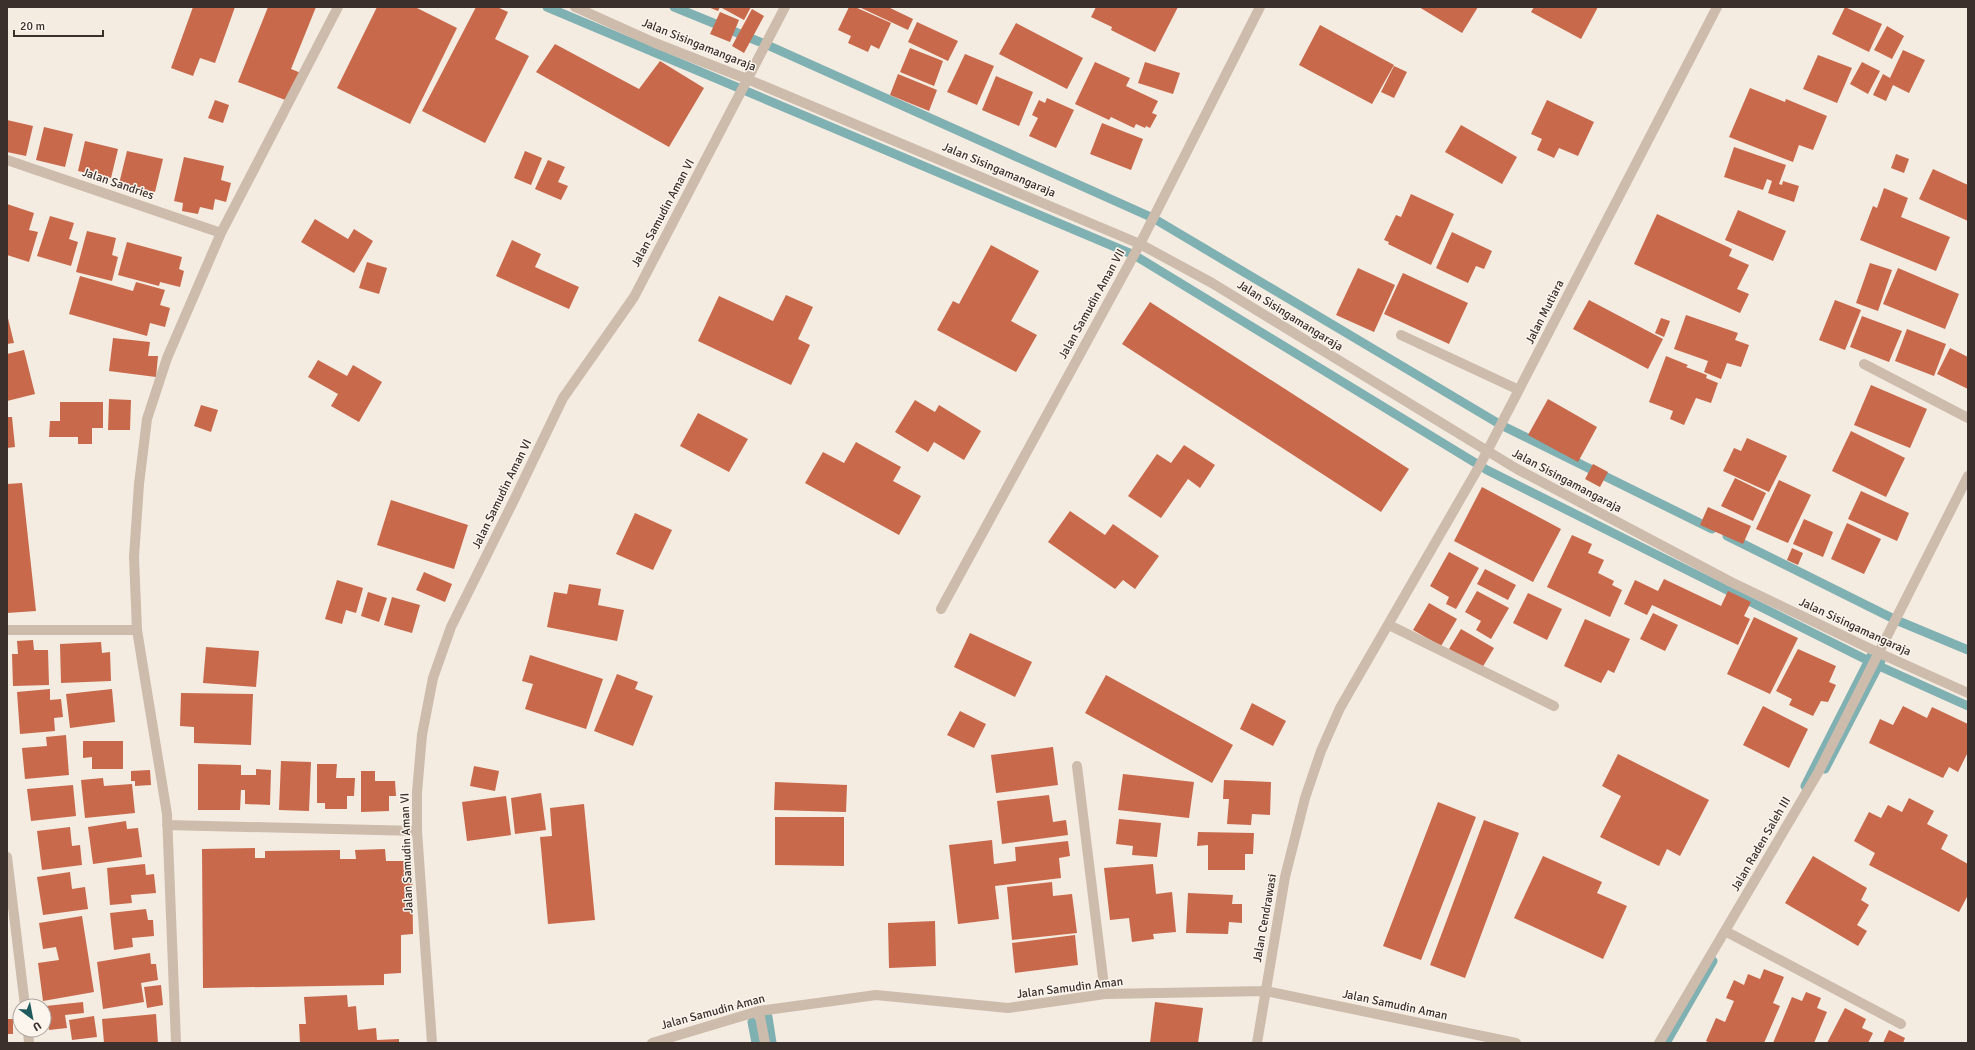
<svg xmlns="http://www.w3.org/2000/svg" width="1975" height="1050" font-family="Signika,sans-serif">
<style>
.lines{fill:none;stroke-linecap:round;stroke-linejoin:round}
.stream{stroke:#7fb0b2;stroke-width:9}
.building{fill:#c8694b}
.minor{stroke:#cdbbac;stroke-width:10}
.tertiary{stroke:#cdbbac;stroke-width:10}
.labels{text-anchor:middle;dominant-baseline:central;stroke-width:3;stroke-linejoin:round;paint-order:stroke}
.street-label{font-size:12px;fill:#3b302b;stroke:#fbf5ee}
</style>
<rect width="100%" height="100%" fill="#f4ebe1"/>
<g class="lines">
<path class="stream" d="M 547,7 L 1134,255 L 1487,470 L 1879,666 L 1968,706
M 674,7 L 765,44 L 1153,218 L 1501,425 L 1712,529
M 1727,536 L 1896,620 L 1968,650
M 1825,769 L 1881,661
M 1805,786 L 1871,656
M 768,1017 L 772,1043
M 752,1022 L 756,1043
M 1666,1043 L 1713,961"/>
</g>
<path class="building" d="M 193,7 L 235,7 L 215,63 L 200,58 L 193,76 L 171,68 Z
M 268,7 L 316,7 L 291,69 L 301,73 L 288,101 L 238,82 Z
M 377,7 L 415,7 L 457,28 L 410,124 L 337,88 Z
M 476,7 L 497,7 L 508,12 L 495,39 L 529,56 L 485,143 L 422,111 Z
M 708,7 L 720,7 L 718,11 Z
M 720,7 L 751,7 L 744,20 Z
M 849,7 L 855,7 L 891,23 L 879,49 L 871,45 L 868,52 L 848,43 L 851,36 L 838,30 Z
M 859,7 L 888,7 L 913,19 L 908,30 Z
M 1096,7 L 1178,7 L 1155,52 L 1111,30 L 1112,27 L 1091,17 Z
M 1419,7 L 1478,7 L 1462,33 Z
M 1534,7 L 1598,7 L 1581,39 L 1531,12 Z
M 1845,7 L 1882,24 L 1869,52 L 1832,34 Z
M 752,9 L 764,16 L 744,53 L 732,46 Z
M 720,12 L 739,20 L 730,42 L 710,34 Z
M 917,22 L 958,41 L 948,61 L 908,42 Z
M 1016,23 L 1083,58 L 1067,89 L 999,54 Z
M 1320,25 L 1394,65 L 1372,104 L 1299,65 Z
M 1887,26 L 1904,36 L 1892,59 L 1874,50 Z
M 555,44 L 639,89 L 660,61 L 704,88 L 669,147 L 536,72 Z
M 910,48 L 943,61 L 934,86 L 900,72 Z
M 1903,50 L 1925,60 L 1909,93 L 1893,85 L 1886,101 L 1873,95 L 1883,74 L 1890,78 Z
M 965,54 L 994,66 L 977,105 L 947,92 Z
M 1818,55 L 1852,68 L 1837,103 L 1803,89 Z
M 1095,62 L 1130,78 L 1126,86 L 1158,101 L 1152,113 L 1157,115 L 1150,128 L 1146,126 L 1145,128 L 1136,124 L 1134,128 L 1111,117 L 1109,120 L 1075,104 Z
M 1145,62 L 1180,73 L 1173,94 L 1138,83 Z
M 1862,62 L 1880,71 L 1868,94 L 1850,84 Z
M 1394,66 L 1407,72 L 1394,98 L 1381,92 Z
M 898,74 L 937,90 L 929,111 L 890,95 Z
M 996,76 L 1033,92 L 1019,126 L 982,110 Z
M 1750,88 L 1785,102 L 1786,99 L 1827,116 L 1813,150 L 1799,145 L 1793,162 L 1729,137 Z
M 1047,98 L 1074,110 L 1056,148 L 1029,136 L 1038,118 L 1032,115 L 1039,100 L 1045,103 Z
M 215,100 L 229,105 L 223,123 L 208,118 Z
M 1547,100 L 1594,122 L 1578,156 L 1559,148 L 1554,158 L 1537,150 L 1542,139 L 1531,134 Z
M 7,120 L 33,126 L 26,156 L 7,152 Z
M 1102,123 L 1143,139 L 1131,170 L 1090,154 Z
M 1461,125 L 1517,157 L 1502,184 L 1445,152 Z
M 44,127 L 73,134 L 65,167 L 36,160 Z
M 85,141 L 118,149 L 111,178 L 78,171 Z
M 1734,147 L 1786,165 L 1779,184 L 1782,185 L 1783,181 L 1799,186 L 1794,202 L 1768,193 L 1772,181 L 1767,179 L 1763,190 L 1724,177 Z
M 127,151 L 163,159 L 155,192 L 119,184 Z
M 525,151 L 542,158 L 531,185 L 514,178 Z
M 1896,154 L 1909,159 L 1904,173 L 1891,168 Z
M 184,157 L 224,166 L 221,180 L 231,183 L 226,202 L 215,199 L 213,210 L 200,207 L 198,214 L 182,211 L 183,203 L 174,201 Z
M 548,160 L 565,167 L 558,182 L 568,186 L 561,200 L 535,189 Z
M 1933,169 L 1968,185 L 1968,221 L 1919,199 Z
M 1884,188 L 1908,198 L 1901,217 L 1950,237 L 1936,271 L 1860,240 L 1873,206 L 1877,208 Z
M 1411,194 L 1454,214 L 1431,265 L 1388,244 L 1389,242 L 1384,240 L 1396,215 L 1401,217 Z
M 7,204 L 34,213 L 29,230 L 38,232 L 29,262 L 7,255 Z
M 1738,210 L 1786,231 L 1773,261 L 1725,240 Z
M 1657,214 L 1732,249 L 1729,256 L 1749,265 L 1737,289 L 1749,294 L 1740,313 L 1634,264 Z
M 50,216 L 74,223 L 69,239 L 78,242 L 71,266 L 37,256 Z
M 315,219 L 348,239 L 354,229 L 373,241 L 354,273 L 301,242 Z
M 87,231 L 116,238 L 112,255 L 118,257 L 112,281 L 76,272 Z
M 1452,232 L 1492,251 L 1484,269 L 1476,266 L 1468,283 L 1436,268 Z
M 512,240 L 541,254 L 535,267 L 579,287 L 569,309 L 496,276 Z
M 127,242 L 182,257 L 179,269 L 184,271 L 180,287 L 160,282 L 159,286 L 118,275 Z
M 991,245 L 1039,271 L 1011,321 L 1037,335 L 1016,372 L 937,330 L 953,301 L 959,304 Z
M 367,262 L 387,268 L 379,294 L 359,288 Z
M 1870,263 L 1892,270 L 1878,311 L 1856,303 Z
M 1358,268 L 1395,285 L 1374,332 L 1336,315 Z
M 1898,268 L 1959,294 L 1945,329 L 1883,304 Z
M 1403,273 L 1468,303 L 1449,344 L 1384,314 Z
M 80,276 L 133,291 L 136,282 L 165,290 L 160,305 L 170,308 L 165,327 L 150,323 L 147,336 L 69,314 Z
M 786,295 L 813,307 L 798,339 L 810,345 L 791,385 L 698,341 L 719,296 L 773,321 Z
M 1589,300 L 1663,339 L 1648,369 L 1573,329 Z
M 1835,300 L 1861,310 L 1845,350 L 1819,340 Z
M 1150,302 L 1409,469 L 1381,512 L 1122,344 Z
M 7,314 L 14,343 L 7,344 Z
M 1686,315 L 1738,333 L 1735,340 L 1749,345 L 1741,367 L 1727,363 L 1721,379 L 1704,372 L 1708,361 L 1674,349 Z
M 1862,316 L 1902,331 L 1889,362 L 1850,347 Z
M 1661,318 L 1670,321 L 1664,337 L 1655,333 Z
M 1907,329 L 1946,344 L 1934,376 L 1895,361 Z
M 113,338 L 150,342 L 148,356 L 158,356 L 156,377 L 109,371 Z
M 1950,348 L 1968,357 L 1968,389 L 1937,374 Z
M 24,350 L 35,394 L 7,401 L 7,354 Z
M 1666,356 L 1688,365 L 1686,367 L 1707,375 L 1706,378 L 1718,383 L 1711,403 L 1696,398 L 1684,425 L 1670,419 L 1673,411 L 1649,402 Z
M 318,360 L 347,376 L 353,365 L 382,382 L 359,422 L 331,406 L 338,394 L 308,377 Z
M 1871,385 L 1927,409 L 1910,448 L 1854,425 Z
M 109,399 L 131,400 L 130,430 L 108,430 Z
M 1548,399 L 1597,427 L 1578,462 L 1528,435 Z
M 915,400 L 935,412 L 939,405 L 981,431 L 964,460 L 934,442 L 928,452 L 895,432 Z
M 60,402 L 103,402 L 103,428 L 92,428 L 92,444 L 78,444 L 78,437 L 49,437 L 50,421 L 60,421 Z
M 201,405 L 218,410 L 211,432 L 194,426 Z
M 698,413 L 748,439 L 729,472 L 680,446 Z
M 7,417 L 12,417 L 15,447 L 7,448 Z
M 1851,431 L 1905,458 L 1886,497 L 1832,471 Z
M 1747,438 L 1787,456 L 1769,492 L 1723,471 L 1734,448 L 1741,451 Z
M 856,442 L 901,467 L 893,481 L 921,496 L 899,535 L 805,483 L 823,452 L 844,463 Z
M 1184,445 L 1215,465 L 1200,488 L 1188,479 L 1161,518 L 1128,496 L 1157,454 L 1171,463 Z
M 1593,464 L 1608,472 L 1600,487 L 1585,479 Z
M 1735,478 L 1766,493 L 1753,521 L 1721,506 Z
M 1779,480 L 1811,495 L 1788,543 L 1756,529 Z
M 22,483 L 36,611 L 7,613 L 7,484 Z
M 1482,487 L 1561,529 L 1533,582 L 1454,541 Z
M 1861,491 L 1909,513 L 1897,541 L 1848,519 Z
M 391,500 L 468,525 L 454,569 L 377,545 Z
M 1708,507 L 1751,526 L 1743,544 L 1700,525 Z
M 1070,511 L 1105,535 L 1113,524 L 1159,556 L 1135,589 L 1123,580 L 1115,589 L 1048,542 Z
M 635,513 L 672,530 L 653,570 L 616,554 Z
M 1804,519 L 1833,532 L 1823,557 L 1793,544 Z
M 1847,523 L 1881,539 L 1864,574 L 1831,559 Z
M 1572,535 L 1592,544 L 1588,553 L 1604,560 L 1598,573 L 1614,581 L 1612,585 L 1622,590 L 1610,617 L 1547,587 Z
M 1792,548 L 1803,553 L 1798,565 L 1787,560 Z
M 1449,552 L 1479,568 L 1456,609 L 1446,604 L 1449,597 L 1430,586 Z
M 1485,569 L 1516,585 L 1508,600 L 1477,584 Z
M 424,572 L 452,584 L 445,602 L 416,590 Z
M 1664,579 L 1721,606 L 1728,591 L 1751,602 L 1744,616 L 1750,619 L 1738,645 L 1652,605 L 1647,615 L 1624,604 L 1635,580 L 1658,591 Z
M 337,580 L 363,588 L 356,613 L 346,610 L 342,624 L 325,619 Z
M 569,584 L 601,589 L 598,605 L 624,610 L 617,641 L 547,627 L 554,592 L 567,594 Z
M 1477,591 L 1509,608 L 1491,639 L 1476,630 L 1481,621 L 1465,612 Z
M 368,592 L 387,598 L 379,622 L 361,616 Z
M 1528,593 L 1562,609 L 1547,640 L 1513,623 Z
M 392,597 L 420,605 L 412,633 L 384,625 Z
M 1429,603 L 1457,619 L 1441,646 L 1413,630 Z
M 1653,613 L 1678,625 L 1665,651 L 1640,639 Z
M 1754,617 L 1798,638 L 1770,694 L 1727,674 Z
M 1585,619 L 1630,639 L 1614,673 L 1608,670 L 1601,683 L 1564,666 Z
M 1461,629 L 1494,648 L 1482,668 L 1449,649 Z
M 970,633 L 1032,662 L 1015,697 L 954,667 Z
M 33,640 L 34,650 L 48,650 L 49,685 L 13,686 L 12,654 L 18,654 L 17,641 Z
M 101,642 L 102,653 L 110,652 L 111,681 L 61,683 L 60,644 Z
M 206,647 L 259,651 L 256,687 L 203,683 Z
M 1798,649 L 1836,666 L 1829,682 L 1836,685 L 1828,702 L 1821,701 L 1813,716 L 1789,705 L 1792,699 L 1776,691 Z
M 530,655 L 603,679 L 586,729 L 525,709 L 533,684 L 522,681 Z
M 617,674 L 638,682 L 635,689 L 653,696 L 633,746 L 594,731 Z
M 1106,675 L 1233,745 L 1212,783 L 1085,713 Z
M 50,689 L 50,700 L 61,699 L 63,717 L 54,718 L 55,731 L 20,734 L 17,692 Z
M 112,689 L 115,722 L 70,728 L 66,694 Z
M 181,693 L 253,694 L 251,745 L 194,743 L 194,727 L 180,726 Z
M 1252,703 L 1286,721 L 1273,746 L 1240,729 Z
M 1763,706 L 1808,729 L 1789,768 L 1743,745 Z
M 1903,706 L 1927,718 L 1932,707 L 1968,724 L 1968,752 L 1958,772 L 1949,767 L 1943,778 L 1869,743 L 1880,719 L 1893,725 Z
M 960,711 L 986,724 L 974,748 L 947,735 Z
M 66,735 L 69,775 L 25,779 L 22,748 L 47,746 L 46,737 Z
M 83,741 L 123,741 L 123,769 L 92,769 L 92,757 L 83,758 Z
M 1053,747 L 1058,785 L 996,793 L 991,755 Z
M 1618,754 L 1709,800 L 1680,856 L 1667,849 L 1659,866 L 1600,837 L 1621,796 L 1602,786 Z
M 281,761 L 311,762 L 309,811 L 279,810 Z
M 198,764 L 241,765 L 241,775 L 256,775 L 256,769 L 271,770 L 270,805 L 245,804 L 245,790 L 241,790 L 240,810 L 198,810 Z
M 317,764 L 337,764 L 336,778 L 355,778 L 354,796 L 347,796 L 347,809 L 325,809 L 325,803 L 317,803 Z
M 474,766 L 499,771 L 495,791 L 470,786 Z
M 150,770 L 151,785 L 135,786 L 135,781 L 131,781 L 131,771 Z
M 361,771 L 375,771 L 375,781 L 395,781 L 396,796 L 389,796 L 389,811 L 361,812 Z
M 1123,774 L 1194,782 L 1189,818 L 1118,810 Z
M 103,778 L 104,786 L 132,784 L 135,813 L 85,818 L 81,780 Z
M 1224,780 L 1271,782 L 1270,815 L 1252,814 L 1251,825 L 1227,824 L 1229,799 L 1223,799 Z
M 775,782 L 847,785 L 846,812 L 774,810 Z
M 73,785 L 76,816 L 31,821 L 27,789 Z
M 541,793 L 546,830 L 515,834 L 511,798 Z
M 1049,795 L 1053,822 L 1066,820 L 1068,835 L 1002,844 L 997,801 Z
M 506,796 L 511,835 L 467,841 L 462,802 Z
M 1909,798 L 1934,811 L 1927,824 L 1948,835 L 1941,849 L 1968,864 L 1968,895 L 1959,912 L 1869,865 L 1875,853 L 1854,841 L 1869,812 L 1881,818 L 1888,805 L 1902,812 Z
M 1438,802 L 1476,817 L 1421,960 L 1383,946 Z
M 584,804 L 595,920 L 548,924 L 540,837 L 552,836 L 550,808 Z
M 775,817 L 844,817 L 844,866 L 775,865 Z
M 1119,819 L 1161,823 L 1157,857 L 1132,855 L 1133,846 L 1116,844 Z
M 1484,820 L 1519,833 L 1465,978 L 1430,965 Z
M 126,821 L 127,829 L 138,828 L 142,857 L 93,864 L 88,827 Z
M 70,827 L 72,846 L 80,845 L 82,865 L 42,870 L 37,831 Z
M 1198,832 L 1254,833 L 1253,854 L 1245,854 L 1245,870 L 1208,870 L 1208,845 L 1197,846 Z
M 992,840 L 994,864 L 1016,861 L 1015,847 L 1068,841 L 1070,856 L 1059,858 L 1061,878 L 995,886 L 999,919 L 958,924 L 949,845 Z
M 255,848 L 255,858 L 265,858 L 265,851 L 340,850 L 340,859 L 356,859 L 355,850 L 385,849 L 386,861 L 412,861 L 413,934 L 401,935 L 401,973 L 384,974 L 384,985 L 203,988 L 202,849 Z
M 1543,856 L 1602,882 L 1597,893 L 1627,906 L 1603,959 L 1514,918 Z
M 1813,856 L 1867,888 L 1861,900 L 1869,905 L 1857,925 L 1867,931 L 1858,946 L 1785,903 Z
M 145,864 L 146,875 L 154,874 L 156,893 L 131,895 L 132,903 L 110,905 L 107,868 Z
M 1153,864 L 1156,894 L 1172,892 L 1176,932 L 1153,934 L 1154,939 L 1132,942 L 1129,918 L 1110,920 L 1104,868 Z
M 70,872 L 72,889 L 85,887 L 88,909 L 43,915 L 37,877 Z
M 1052,882 L 1053,896 L 1072,894 L 1077,933 L 1012,940 L 1007,887 Z
M 1188,893 L 1233,895 L 1232,904 L 1242,904 L 1242,923 L 1229,922 L 1228,934 L 1186,933 Z
M 146,909 L 148,920 L 153,920 L 154,936 L 132,938 L 133,947 L 114,950 L 110,913 Z
M 82,916 L 94,992 L 43,1001 L 38,963 L 59,960 L 56,947 L 43,949 L 39,923 Z
M 935,921 L 936,966 L 889,968 L 888,923 Z
M 1075,935 L 1078,965 L 1015,973 L 1012,943 Z
M 150,953 L 151,964 L 156,964 L 158,980 L 141,983 L 144,1002 L 103,1009 L 97,962 Z
M 1764,969 L 1784,977 L 1773,1003 L 1780,1006 L 1764,1043 L 1710,1043 L 1706,1041 L 1716,1018 L 1725,1022 L 1734,1001 L 1726,998 L 1734,980 L 1744,985 L 1748,974 L 1760,979 Z
M 161,985 L 163,1005 L 147,1008 L 144,987 Z
M 1806,992 L 1821,998 L 1817,1008 L 1827,1012 L 1814,1043 L 1773,1043 L 1792,997 L 1802,1001 Z
M 347,995 L 348,1007 L 356,1006 L 358,1030 L 376,1028 L 377,1040 L 399,1039 L 399,1043 L 300,1043 L 299,1024 L 306,1024 L 304,997 Z
M 83,1002 L 84,1013 L 65,1015 L 67,1028 L 49,1030 L 46,1006 Z
M 1155,1002 L 1203,1008 L 1198,1043 L 1150,1043 Z
M 1845,1008 L 1866,1019 L 1862,1028 L 1873,1033 L 1868,1043 L 1827,1043 Z
M 156,1014 L 158,1043 L 104,1043 L 102,1019 Z
M 94,1016 L 97,1037 L 72,1040 L 69,1020 Z
M 7,1019 L 13,1019 L 13,1034 L 7,1034 Z
M 1889,1030 L 1905,1038 L 1903,1043 L 1883,1043 Z"/>
<g class="lines">
<path class="minor" d="M 7,160 L 221,233
M 1401,335 L 1519,390
M 1864,364 L 1968,418
M 941,609 L 1140,244 L 1260,7
M 1389,625 L 1554,706
M 7,630 L 137,630
M 1077,766 L 1105,994
M 167,825 L 417,831
M 7,857 L 25,1006
M 1725,931 L 1901,1024
M 759,1011 L 765,1043
M 28,1030 L 29,1043
M 176,1043 L 167,814 L 137,630 L 134,557 L 139,484 L 147,419 L 167,358 L 221,233 L 338,7
M 432,1043 L 417,831 L 417,792 L 422,735 L 433,678 L 451,627 L 515,498 L 563,398 L 634,297 L 785,7
M 652,1043 L 759,1011 L 876,995 L 1008,1008 L 1105,994 L 1266,991 L 1516,1043
M 1257,1043 L 1285,877 L 1305,798 L 1321,751 L 1340,708 L 1480,465 L 1717,7
M 1659,1043 L 1819,771 L 1968,476"/>
<path class="tertiary" d="M 575,7 L 655,43 L 747,79 L 1140,244 L 1212,283 L 1517,469 L 1731,582 L 1879,653 L 1968,693"/>
</g>
<g class="labels">
<g class="street-label">
<text transform="translate(699 45) rotate(22)">Jalan Sisingamangaraja</text>
<text transform="translate(999 170) rotate(23)">Jalan Sisingamangaraja</text>
<text transform="translate(118 184) rotate(19)">Jalan Sandries</text>
<text transform="translate(663 213) rotate(-62)">Jalan Samudin Aman VI</text>
<text transform="translate(1092 304) rotate(-61)">Jalan Samudin Aman VII</text>
<text transform="translate(1545 312) rotate(-63)">Jalan Mutiara</text>
<text transform="translate(1290 316) rotate(32)">Jalan Sisingamangaraja</text>
<text transform="translate(1567 481) rotate(28)">Jalan Sisingamangaraja</text>
<text transform="translate(502 494) rotate(-64)">Jalan Samudin Aman VI</text>
<text transform="translate(1855 627) rotate(25)">Jalan Sisingamangaraja</text>
<text transform="translate(1761 844) rotate(-60)">Jalan Raden Saleh III</text>
<text transform="translate(407 853) rotate(-92)">Jalan Samudin Aman VI</text>
<text transform="translate(1265 918) rotate(-80)">Jalan Cendrawasi</text>
<text transform="translate(1070 988) rotate(-7)">Jalan Samudin Aman</text>
<text transform="translate(1395 1005) rotate(12)">Jalan Samudin Aman</text>
<text transform="translate(713 1012) rotate(-15)">Jalan Samudin Aman</text>
</g>
</g>
<rect width="1975" height="1050" fill="none" stroke="#3b302b" stroke-width="16"/>
<g transform="translate(32 1018) rotate(148)"><circle r="19" fill="#fbf5ee" stroke="#aea6a0"/>
<path d="M0-3L7 15L0 10L-7 15Z" fill="#1f5a5e"/>
<text y="-6" font-size="11" font-weight="bold" text-anchor="middle" fill="#3b302b">U</text>
</g>
<path d="M14 30v6h89v-6" fill="none" stroke="#3b302b" stroke-width="2"/>
<text x="20" y="30" font-size="12" fill="#3b302b" stroke="#fbf5ee" stroke-width="3" paint-order="stroke">20 m</text>
</svg>
